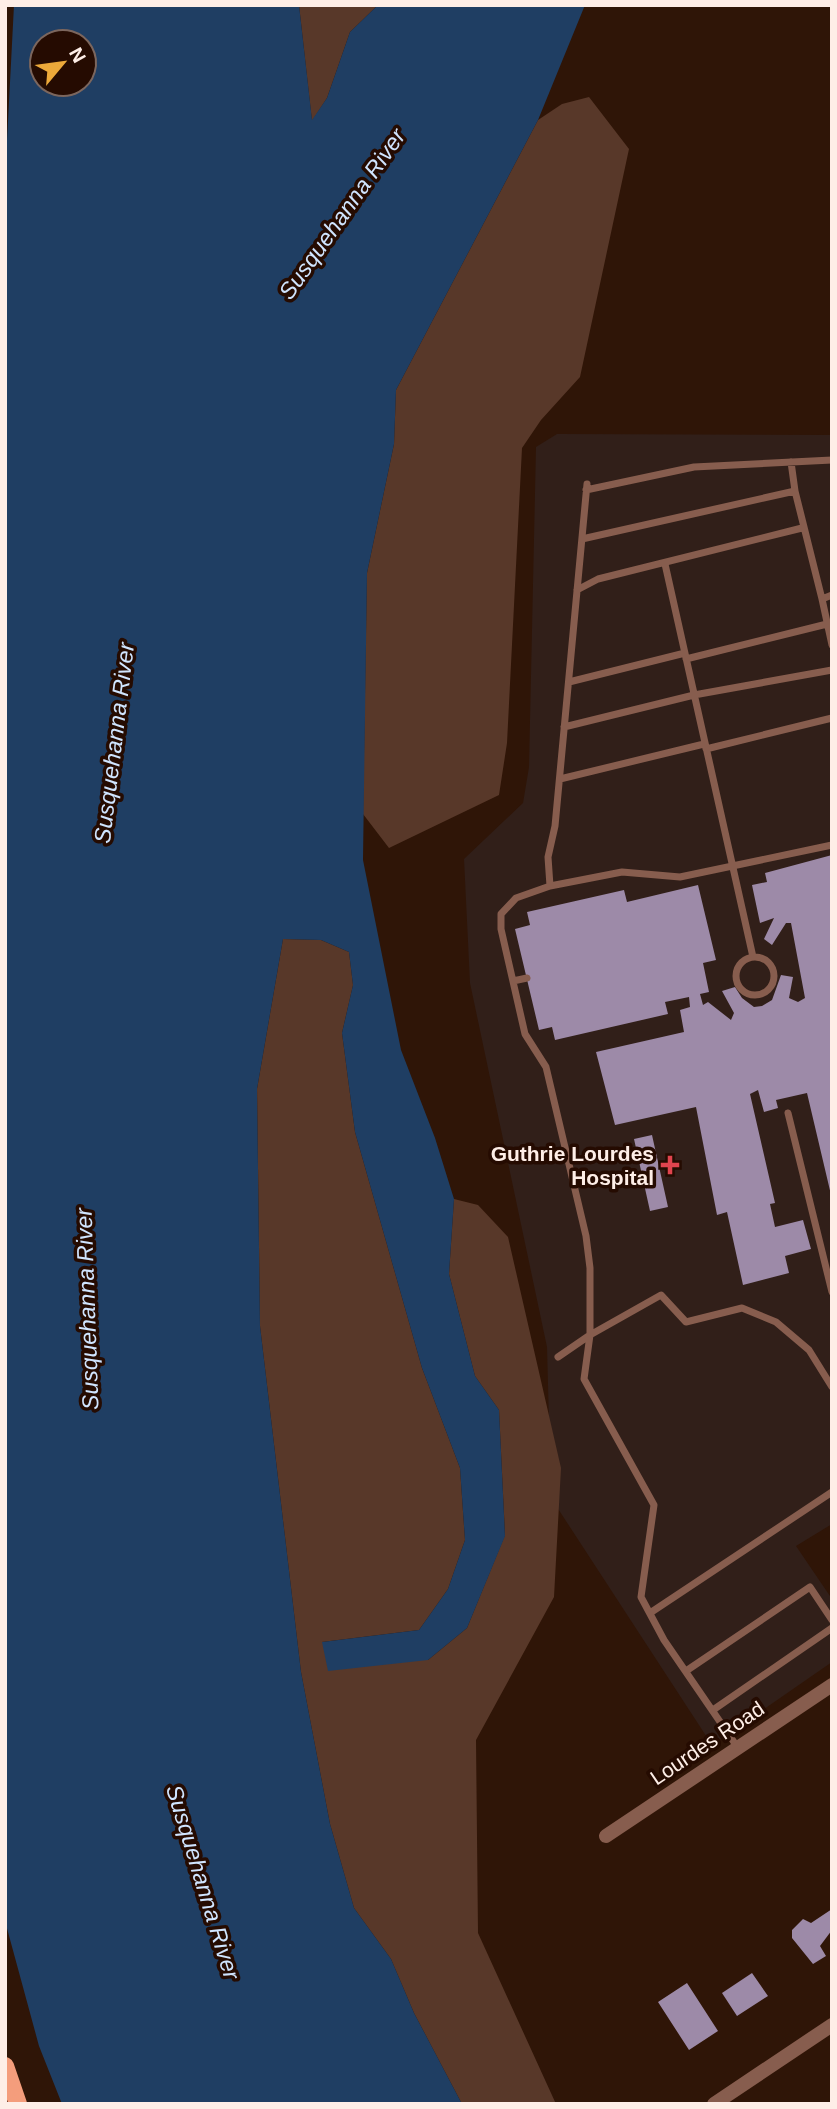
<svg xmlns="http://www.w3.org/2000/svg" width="837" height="2109" font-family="Helvetica,sans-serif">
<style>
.medical{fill:#311f19}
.green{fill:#583829}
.water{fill:#1f3e63;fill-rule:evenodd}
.building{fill:#9d8aa8}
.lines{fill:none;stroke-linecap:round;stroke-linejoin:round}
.service{stroke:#875d4e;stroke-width:7}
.minor{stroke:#875d4e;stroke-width:14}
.primary{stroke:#f49d7c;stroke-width:18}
.health-dot{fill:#e0444e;stroke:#250b01;stroke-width:2.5}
.labels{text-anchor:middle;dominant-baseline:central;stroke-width:7;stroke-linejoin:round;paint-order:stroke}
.poi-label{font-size:21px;font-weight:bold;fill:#feeee7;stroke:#250b01;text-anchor:end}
.street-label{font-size:21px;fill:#feeee7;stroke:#250b01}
.water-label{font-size:23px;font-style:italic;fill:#d0e5ff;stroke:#250b01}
</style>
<rect width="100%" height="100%" fill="#2f1507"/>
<path class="medical" d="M 557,434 L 832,435 L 832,1524 L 796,1546 L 832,1599 L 832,1662 L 712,1745 L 551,1498 L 547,1347 L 470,983 L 464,859 L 523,803 L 529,767 L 536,447 Z"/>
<path class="green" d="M 299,5 L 378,5 L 350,32 L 327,98 L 312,121 Z
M 589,97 L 629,149 L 580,377 L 541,420 L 522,448 L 507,743 L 499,795 L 389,848 L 363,814 L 367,573 L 394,444 L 396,390 L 538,120 L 562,104 Z
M 283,939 L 321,940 L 349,952 L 353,985 L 342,1033 L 355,1132 L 422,1368 L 460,1468 L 465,1540 L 448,1589 L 419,1630 L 322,1642 L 428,1660 L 467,1628 L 505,1535 L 499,1410 L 475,1376 L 449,1274 L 454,1199 L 478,1205 L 508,1237 L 561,1468 L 554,1597 L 476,1740 L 478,1933 L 556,2104 L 462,2104 L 414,2013 L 391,1959 L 354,1908 L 330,1824 L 301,1672 L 260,1326 L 257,1089 Z"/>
<path class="water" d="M 14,5 L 299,5 L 312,120 L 327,98 L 350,32 L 378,5 L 585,5 L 538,120 L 396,390 L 394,444 L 367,573 L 363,860 L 401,1050 L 435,1138 L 454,1199 L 449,1274 L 475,1376 L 499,1410 L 505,1536 L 467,1628 L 428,1660 L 328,1671 L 322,1642 L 419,1630 L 448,1589 L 465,1540 L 460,1468 L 422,1368 L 355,1132 L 342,1033 L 353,985 L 349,952 L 321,940 L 283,939 L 257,1089 L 260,1326 L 301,1672 L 330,1824 L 354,1908 L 391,1959 L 414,2013 L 462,2104 L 62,2104 L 39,2046 L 5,1921 L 5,179 ZM 42,42 L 84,42 L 84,84 L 42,84 Z"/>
<path class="building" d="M 832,855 L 832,1199 L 807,1093 L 776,1100 L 778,1108 L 764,1112 L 758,1090 L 750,1094 L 775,1203 L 770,1204 L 775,1227 L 803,1220 L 811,1249 L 785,1256 L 789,1273 L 743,1285 L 727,1212 L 717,1215 L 696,1107 L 615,1125 L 596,1052 L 684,1032 L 680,1010 L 690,1007 L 689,997 L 665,1002 L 668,1014 L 555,1040 L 552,1027 L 539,1030 L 515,929 L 530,925 L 527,912 L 624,890 L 627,902 L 698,885 L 716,960 L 703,963 L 709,992 L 700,994 L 703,1005 L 708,1002 L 731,1020 L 734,1013 L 722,991 L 735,987 L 742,998 L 754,1007 L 762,1006 L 772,1000 L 781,975 L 793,977 L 789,998 L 798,1002 L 805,998 L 791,923 L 786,923 L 772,945 L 764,939 L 774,918 L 760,923 L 752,885 L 767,882 L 765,873 Z
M 652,1135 L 668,1207 L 650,1211 L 634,1139 Z
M 832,1909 L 832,1930 L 820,1946 L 826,1956 L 813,1964 L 792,1938 L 792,1930 L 803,1919 L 811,1923 Z
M 752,1973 L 768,1996 L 737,2016 L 722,1993 Z
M 687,1983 L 718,2031 L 689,2050 L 658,2002 Z"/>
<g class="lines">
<path class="service" d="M 791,462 L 795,491
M 586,490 L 694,467 L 832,460
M 582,539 L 795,491 L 822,599 L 832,595
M 665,564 L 753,957
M 577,590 L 598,579 L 802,528
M 822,599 L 832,645
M 686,659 L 827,624
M 569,682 L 685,653
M 564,727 L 694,695 L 832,670
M 706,749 L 832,718
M 560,779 L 704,744
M 550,886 L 548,857 L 555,826 L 587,484
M736 976a19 19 0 1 1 38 0a19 19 0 1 1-38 0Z
M 513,981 L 527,978
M 788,1113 L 832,1292
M 558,1357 L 590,1335 L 590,1268 L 586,1236 L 546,1067 L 525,1034 L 501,929 L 501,914 L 516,898 L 550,886 L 622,872 L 680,877 L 832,845
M 650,1613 L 832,1492
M 686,1671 L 810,1587 L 832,1620
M 713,1710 L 832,1628
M 738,1748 L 664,1640 L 641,1597 L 654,1505 L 584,1379 L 590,1335 L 661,1295 L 686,1322 L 742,1308 L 776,1322 L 809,1350 L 832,1387"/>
<path class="minor" d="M 606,1836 L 832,1685
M 714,2104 L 832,2025"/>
<path class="primary" d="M 5,2066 L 18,2104"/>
</g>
<path class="health-dot" d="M666.5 1154.5h7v7h7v7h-7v7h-7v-7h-7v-7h7z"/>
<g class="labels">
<g class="poi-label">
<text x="654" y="1153">Guthrie Lourdes<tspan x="654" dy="24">Hospital</tspan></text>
</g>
<g class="street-label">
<text transform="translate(707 1743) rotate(-34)">Lourdes Road</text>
</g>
<g class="water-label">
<text transform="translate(342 214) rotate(-55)">Susquehanna River</text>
<text transform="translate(114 743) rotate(-83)">Susquehanna River</text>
<text transform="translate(87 1309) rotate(-92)">Susquehanna River</text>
<text transform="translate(203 1882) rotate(73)">Susquehanna River</text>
</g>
</g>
<rect width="837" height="2109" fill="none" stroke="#feeee7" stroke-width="14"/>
<g transform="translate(63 63) rotate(61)"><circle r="33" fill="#250b01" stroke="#7c665d" stroke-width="2"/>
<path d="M0-5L12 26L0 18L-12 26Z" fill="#eca93a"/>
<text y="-10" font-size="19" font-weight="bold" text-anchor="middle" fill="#feeee7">N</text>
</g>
</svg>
